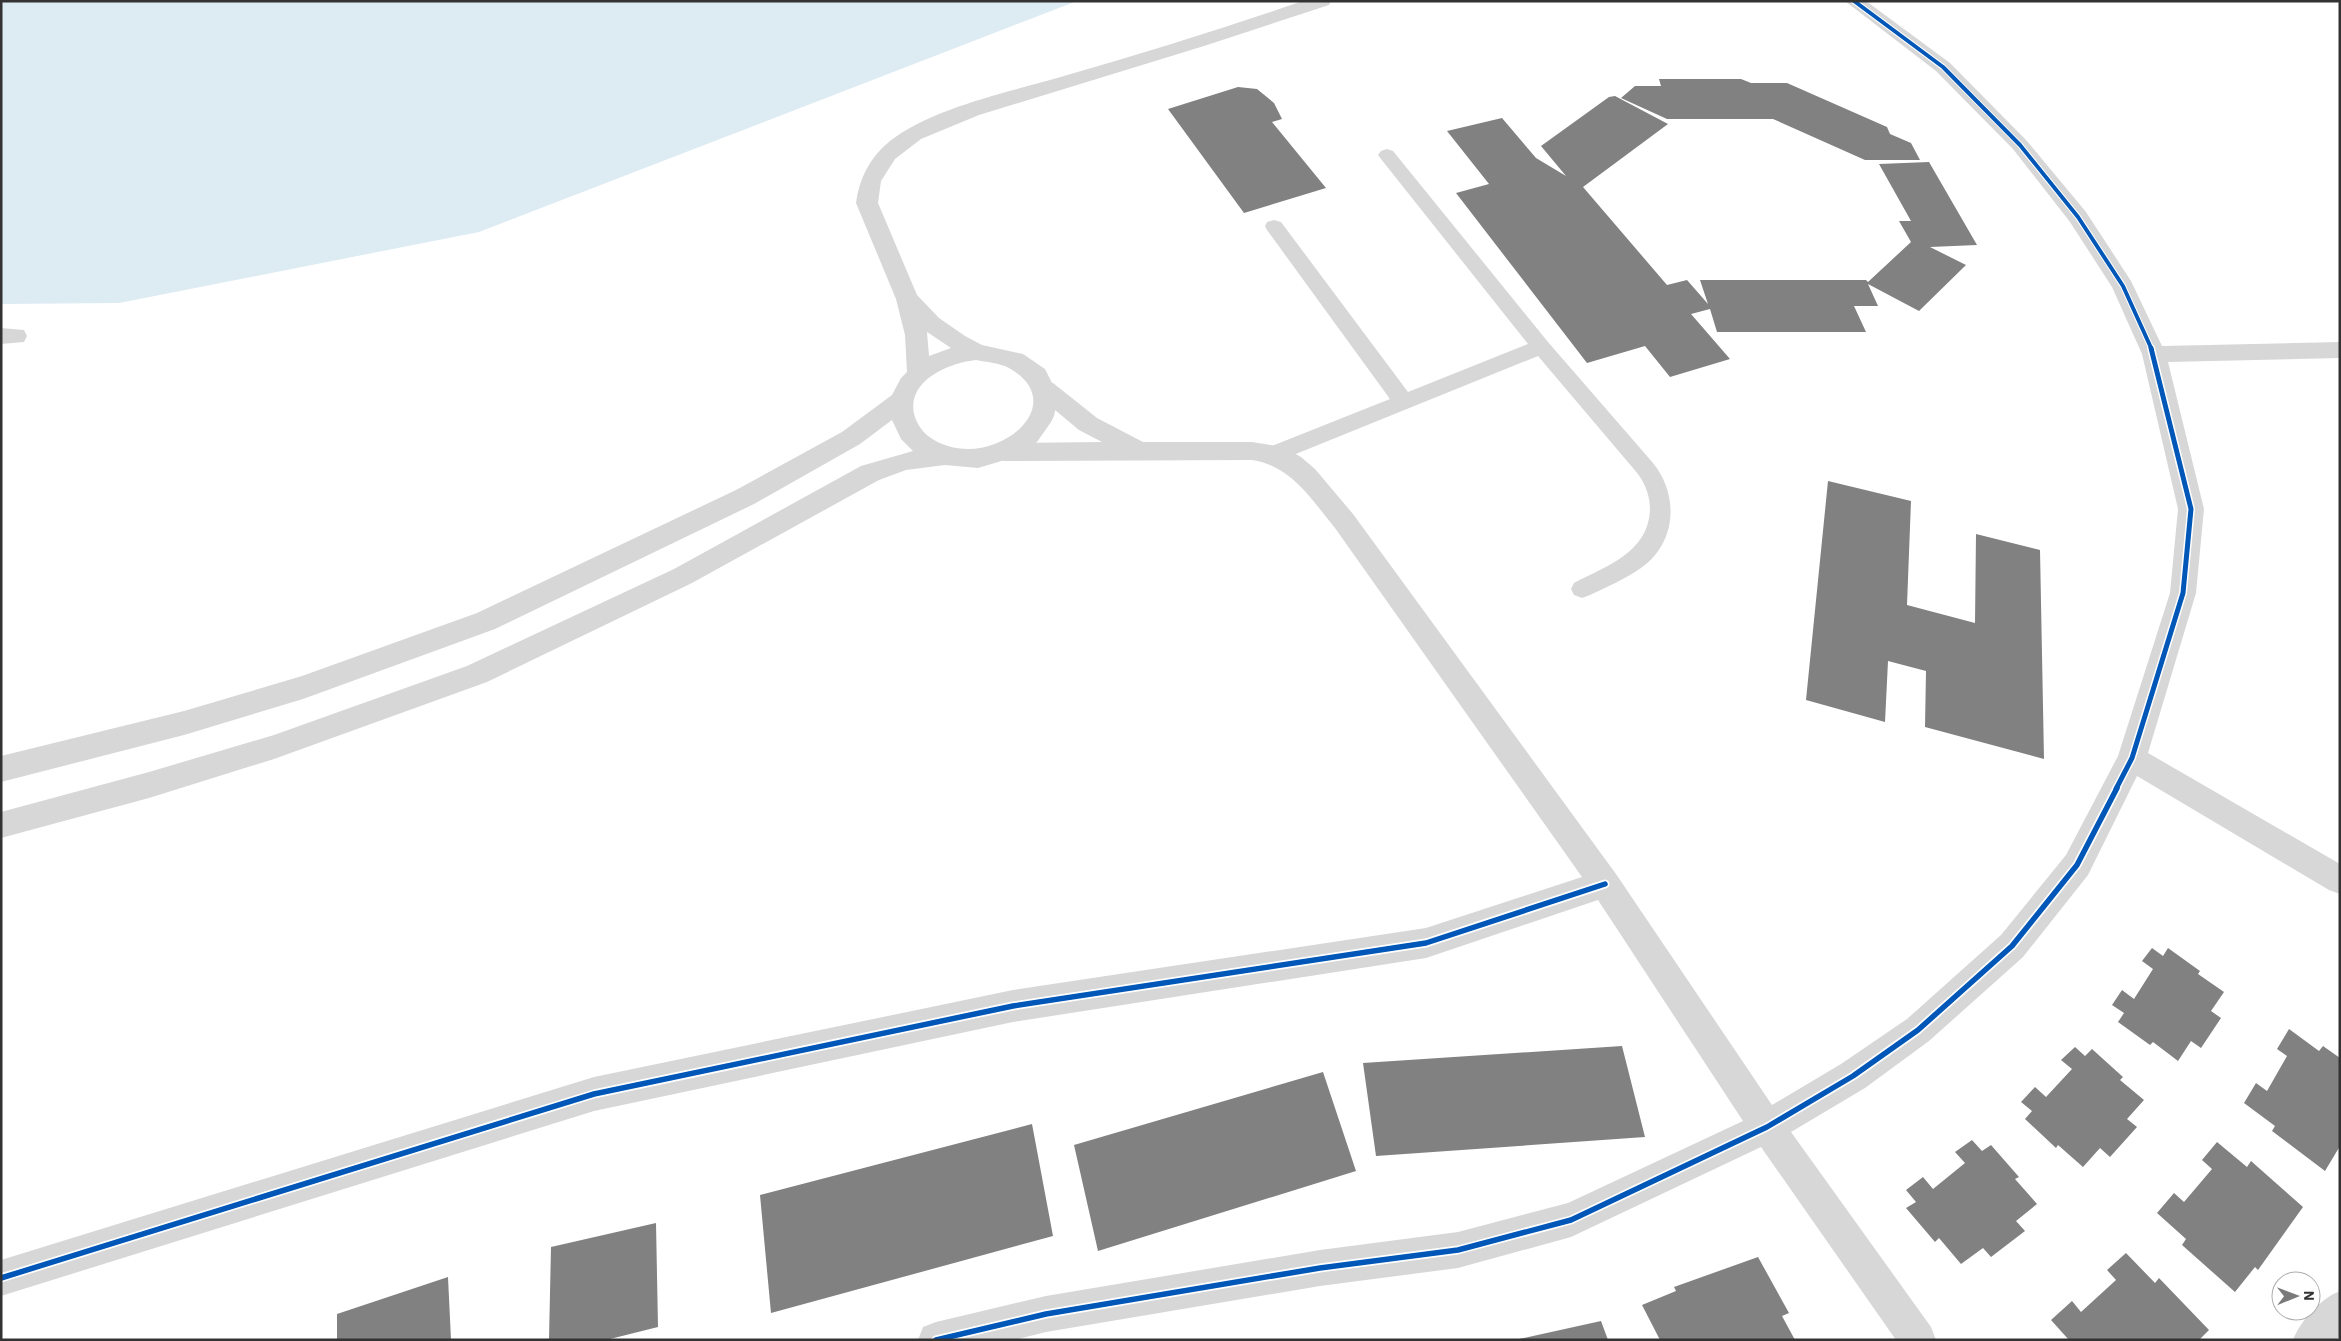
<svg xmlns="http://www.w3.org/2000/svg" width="2341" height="1341" font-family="'IBM Plex Sans',sans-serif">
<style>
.water{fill:#ddebf3}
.building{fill:#818181}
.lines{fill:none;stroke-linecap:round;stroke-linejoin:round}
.service{fill:#d7d7d7;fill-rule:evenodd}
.minor{fill:#d7d7d7;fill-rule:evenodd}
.tertiary{fill:#d7d7d7;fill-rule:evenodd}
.cycleway-far2-casing{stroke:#fff;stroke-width:6}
.cycleway-far1-casing{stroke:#fff;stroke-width:8}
.cycleway-casing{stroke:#fff;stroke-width:9}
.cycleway-far2{stroke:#0057b8;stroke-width:4}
.cycleway-far1{stroke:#0057b8;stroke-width:5}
.cycleway{stroke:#0057b8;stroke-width:5.5}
</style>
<rect width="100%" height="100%" fill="#fff"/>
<path class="water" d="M 1,1 L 1077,1 L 479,232 L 119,303 L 1,304 Z"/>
<path class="building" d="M 1659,79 L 1741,79 L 1751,83 L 1787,83 L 1887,127 L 1890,134 L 1911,143 L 1920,160 L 1865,160 L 1773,119 L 1667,119 L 1621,98 L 1635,86 L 1661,86 Z
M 1238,87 L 1257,89 L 1274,103 L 1282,119 L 1272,122 L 1326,188 L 1244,213 L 1168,109 Z
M 1615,96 L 1668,124 L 1583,187 L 1667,285 L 1687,280 L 1708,304 L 1700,280 L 1866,280 L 1868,282 L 1911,242 L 1899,221 L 1911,221 L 1879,164 L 1929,162 L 1977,245 L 1930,247 L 1966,265 L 1919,311 L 1868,284 L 1878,306 L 1854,306 L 1866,332 L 1717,332 L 1710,309 L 1691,314 L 1730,359 L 1670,377 L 1645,346 L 1587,363 L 1456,193 L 1489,184 L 1447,131 L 1502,118 L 1536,158 L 1566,176 L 1541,146 L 1609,97 Z
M 1828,481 L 1911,501 L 1907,605 L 1975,623 L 1976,534 L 2040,550 L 2044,759 L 1925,727 L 1926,671 L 1888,661 L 1885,722 L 1806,700 Z
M 2152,948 L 2163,956 L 2168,948 L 2200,971 L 2198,974 L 2224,992 L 2211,1011 L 2221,1018 L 2201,1048 L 2191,1041 L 2178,1061 L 2153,1042 L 2150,1045 L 2118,1022 L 2124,1013 L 2112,1005 L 2122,990 L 2134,999 L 2153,969 L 2142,961 Z
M 2289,1029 L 2319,1051 L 2323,1046 L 2340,1058 L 2340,1146 L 2325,1171 L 2272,1131 L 2275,1126 L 2244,1103 L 2256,1083 L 2267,1091 L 2287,1056 L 2277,1049 Z
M 1622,1046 L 1645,1137 L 1376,1156 L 1363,1063 Z
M 2075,1047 L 2085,1056 L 2092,1049 L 2123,1077 L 2120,1080 L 2144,1100 L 2127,1119 L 2137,1127 L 2110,1157 L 2100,1148 L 2083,1167 L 2058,1145 L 2056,1148 L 2025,1119 L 2032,1111 L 2021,1102 L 2035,1087 L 2046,1097 L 2072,1069 L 2061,1060 Z
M 1323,1072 L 1356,1171 L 1098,1251 L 1074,1145 Z
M 1032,1124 L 1053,1236 L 771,1313 L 760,1195 Z
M 1972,1140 L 1982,1151 L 1991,1145 L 2019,1177 L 2015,1179 L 2037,1204 L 2016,1221 L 2025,1231 L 1991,1257 L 1983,1248 L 1961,1264 L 1939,1238 L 1935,1242 L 1906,1208 L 1916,1202 L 1906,1190 L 1923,1177 L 1933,1189 L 1965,1163 L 1955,1152 Z
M 2217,1142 L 2247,1167 L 2251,1161 L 2303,1207 L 2258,1270 L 2255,1267 L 2235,1292 L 2182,1245 L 2186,1239 L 2157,1213 L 2174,1193 L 2184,1202 L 2212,1169 L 2202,1160 Z
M 656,1223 L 658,1327 L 606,1340 L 549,1340 L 551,1247 Z
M 2126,1253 L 2155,1283 L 2159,1278 L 2209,1330 L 2199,1340 L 2069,1340 L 2051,1320 L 2072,1301 L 2081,1312 L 2116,1280 L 2107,1270 Z
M 1758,1257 L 1789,1313 L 1782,1316 L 1795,1340 L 1660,1340 L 1642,1305 L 1676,1291 L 1674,1287 Z
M 448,1277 L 451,1340 L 337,1340 L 337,1314 Z
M 1601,1321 L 1608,1340 L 1519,1340 L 1519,1339 Z"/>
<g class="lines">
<path class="service" d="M 1387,149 L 1393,151 L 1548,342 L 1653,463 C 1679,495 1677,543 1641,568 C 1625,579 1607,587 1590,595 L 1582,598 L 1574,595 L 1571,589 L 1574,583 C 1606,566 1648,553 1650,510 C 1650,497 1646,485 1638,474 L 1538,356 L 1281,460 L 1274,462 L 1267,460 L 1263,454 L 1267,448 L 1390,399 L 1267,230 L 1265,226 L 1267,222 L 1274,220 L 1281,222 L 1408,392 L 1528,344 L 1381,159 L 1378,155 L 1381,151 Z"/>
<path class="minor" d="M 1845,1 L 1866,1 L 1950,63 L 2027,141 L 2086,212 L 2131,281 L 2162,346 L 2340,342 L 2340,358 L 2168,362 L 2204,509 L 2196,593 L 2148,753 L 2340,864 L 2340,894 L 2329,890 L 2137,776 L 2088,875 L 2023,957 L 1929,1041 L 1865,1088 L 1791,1132 L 1931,1327 L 1936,1340 L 1896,1340 L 1761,1147 L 1571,1237 L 1458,1268 L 1320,1286 L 1046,1332 L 1014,1340 L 918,1340 L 923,1327 L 936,1322 L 1046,1296 L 1320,1250 L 1458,1232 L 1568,1203 L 1743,1121 L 1598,900 L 1426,958 L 1013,1022 L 594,1111 L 1,1296 L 1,1260 L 594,1077 L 1013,990 L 1426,928 L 1582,877 L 1335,528 C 1311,499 1292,466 1252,460 L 1004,461 L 995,458 L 992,452 L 995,446 L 1004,443 L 1102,442 L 1079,430 L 1037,395 L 1033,389 L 1037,383 L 1045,380 L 1053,383 L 1097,418 L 1143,442 L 1252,442 L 1283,447 L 1301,457 L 1315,469 L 1353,514 L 1616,874 L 1772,1105 L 1841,1064 L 1907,1019 L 2001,935 L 2066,855 L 2118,756 L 2170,593 L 2178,509 L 2142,354 L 2112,287 L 2070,222 L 2013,149 L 1936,71 Z
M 1,328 L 24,330 L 27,336 L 24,342 L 1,344 Z
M 2340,1291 L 2340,1336 L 2336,1340 L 2293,1340 C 2301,1320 2320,1299 2340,1291 Z"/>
<path class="tertiary" d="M 1303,1 L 1331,1 L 1329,5 L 1204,46 L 979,115 L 921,139 L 895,159 L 881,181 L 878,203 L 917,295 L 939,318 L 965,336 L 982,345 L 1023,354 L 1045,369 L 1058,395 L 1054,416 L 1051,422 L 1037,442 L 1015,457 L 978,468 L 945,465 L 906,470 L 879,480 L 692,583 L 487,682 L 274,759 L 149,798 L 1,838 L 1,812 L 149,772 L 274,735 L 467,666 L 674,569 L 861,466 L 913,451 L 901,439 L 892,420 L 860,444 L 754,504 L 495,629 L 303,699 L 184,735 L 1,782 L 1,756 L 184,711 L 302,676 L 477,613 L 736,490 L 842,432 L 892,395 L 901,378 L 907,372 L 905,335 L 896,299 L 856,203 C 859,179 870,157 890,141 C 934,107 1010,92 1064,76 C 1144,53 1224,28 1303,1 ZM 927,332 L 951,348 L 929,356 ZM 976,360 C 986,362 1000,363 1009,368 C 1077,406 987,476 931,438 C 922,432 917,424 914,414 C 907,380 949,363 976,360 Z"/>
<defs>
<path id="cycleway-far2" d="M 1854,1 L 1943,67 L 2020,145 L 2078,217 L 2123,286 L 2152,350"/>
<path id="cycleway-far1" d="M 2116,789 L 2132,758 L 2183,593 L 2191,509 L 2151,348"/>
<path id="cycleway" d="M 1,1278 L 594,1094 L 1013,1006 L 1426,943 L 1605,884
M 936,1340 L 1046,1314 L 1320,1268 L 1458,1250 L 1571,1220 L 1767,1127 L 1853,1076 L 1918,1030 L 2012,946 L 2077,865 L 2117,788"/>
</defs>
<use href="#cycleway-far2" class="cycleway-far2-casing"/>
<use href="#cycleway-far1" class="cycleway-far1-casing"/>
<use href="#cycleway" class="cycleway-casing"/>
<use href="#cycleway-far2" class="cycleway-far2"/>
<use href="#cycleway-far1" class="cycleway-far1"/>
<use href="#cycleway" class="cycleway"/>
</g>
<rect width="2341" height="1341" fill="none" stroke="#333333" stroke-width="5"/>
<g transform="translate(2296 1296) rotate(89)"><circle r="24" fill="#ffffff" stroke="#adadad"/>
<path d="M0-4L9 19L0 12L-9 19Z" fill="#7a7a7a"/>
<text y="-8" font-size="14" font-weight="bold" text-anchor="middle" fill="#333333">N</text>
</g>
</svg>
